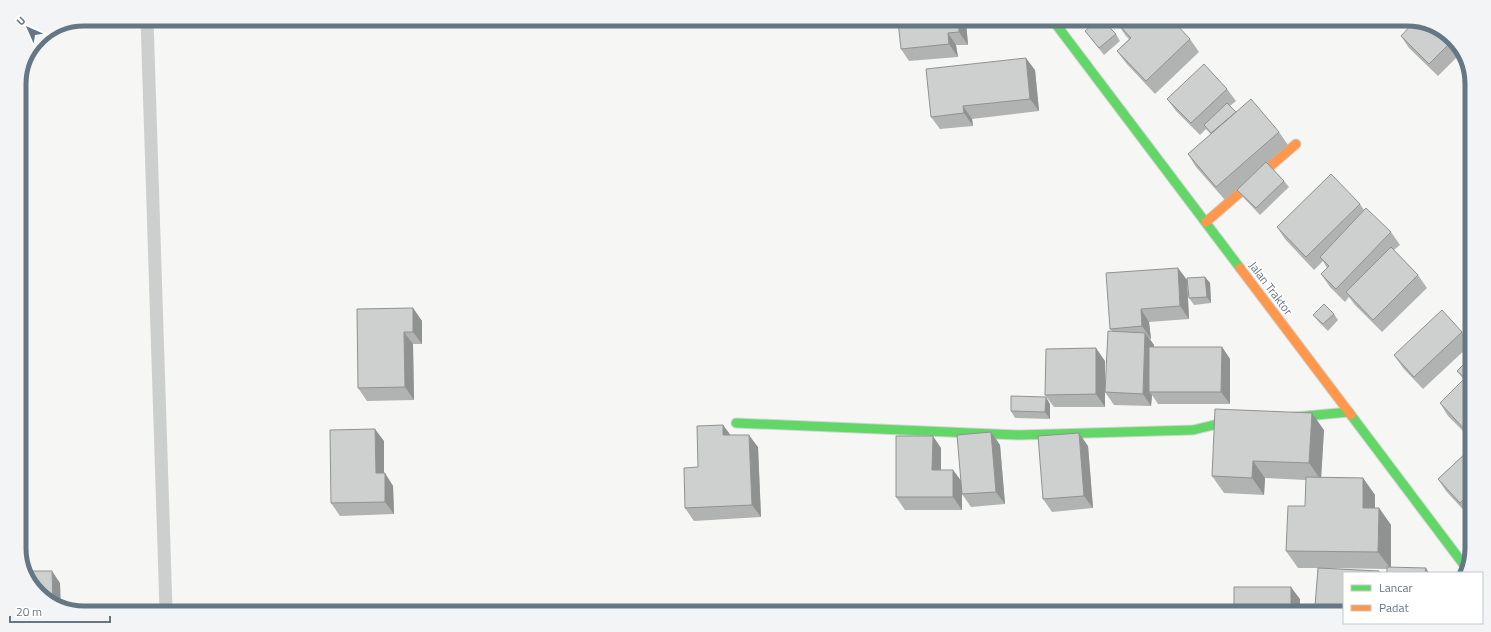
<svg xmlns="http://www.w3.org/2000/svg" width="1491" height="632" font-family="'Titillium Web',sans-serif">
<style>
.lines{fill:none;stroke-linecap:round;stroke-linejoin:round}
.fast-casing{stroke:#d2d4d4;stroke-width:11}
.slow-casing{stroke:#d2d4d4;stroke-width:11}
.lane{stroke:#cdcfcf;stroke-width:13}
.fast{stroke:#63d668;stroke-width:9}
.slow{stroke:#ff974d;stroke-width:9}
.wall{fill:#b1b3b3}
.shaded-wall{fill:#909292}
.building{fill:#ced0d0;stroke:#909292}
.labels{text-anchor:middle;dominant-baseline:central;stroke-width:4;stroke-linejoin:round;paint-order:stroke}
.street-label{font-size:12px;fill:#657685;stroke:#fff}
.rim{fill:none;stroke:#657685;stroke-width:5}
</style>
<rect width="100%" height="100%" fill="#f6f6f4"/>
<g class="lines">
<defs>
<path id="fast" d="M 1055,23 L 1240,268
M 1351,415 L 1467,569
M 1284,418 L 1349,412
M 736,423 L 1019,435 L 1193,430 L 1222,423 L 1244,421"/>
<path id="slow" d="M 1206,222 L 1296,144
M 1240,268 L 1351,415"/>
</defs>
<use href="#fast" class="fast-casing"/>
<use href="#slow" class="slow-casing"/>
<path class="lane" d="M 147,19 L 166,609"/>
<use href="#fast" class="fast"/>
<use href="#slow" class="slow"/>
</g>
<path class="wall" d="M 966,22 L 968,45 L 956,45 L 958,57 L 909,61 L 901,49 Z
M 1117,23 L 1190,39 L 1199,52 L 1155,94 L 1126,63 L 1117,51 L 1129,39 L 1126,36 Z
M 1432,24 L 1461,48 L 1462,52 L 1438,76 L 1409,48 L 1401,36 Z
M 1085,31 L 1116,34 L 1120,41 L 1104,55 Z
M 1035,70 L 1039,111 L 972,119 L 973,126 L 940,129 L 931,117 Z
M 1227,89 L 1236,101 L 1230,106 L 1236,112 L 1279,132 L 1288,145 L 1267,163 L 1284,181 L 1289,187 L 1260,215 L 1242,196 L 1237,190 L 1242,185 L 1225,200 L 1196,167 L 1188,154 L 1211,134 L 1206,129 L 1200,135 L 1176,111 L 1167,99 Z
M 1360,204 L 1364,210 L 1391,232 L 1400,245 L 1394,250 L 1418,275 L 1427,288 L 1382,332 L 1355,305 L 1349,297 L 1345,302 L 1330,287 L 1321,274 L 1327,268 L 1323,261 L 1314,270 L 1285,239 L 1277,227 Z
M 1178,268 L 1187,280 L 1189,319 L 1149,322 L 1151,339 L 1150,339 L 1154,345 L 1154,347 L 1222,347 L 1230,359 L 1230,404 L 1158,404 L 1152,395 L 1151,406 L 1114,405 L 1105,392 L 1112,331 L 1110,329 Z
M 1205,277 L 1210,283 L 1211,303 L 1194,305 L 1189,298 Z
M 413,308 L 422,321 L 422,344 L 413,344 L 414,400 L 367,401 L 358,388 Z
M 1334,314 L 1338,320 L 1328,331 L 1318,321 L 1313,315 Z
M 1462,332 L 1469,343 L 1469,346 L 1423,389 L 1403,368 L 1394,355 Z
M 1469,359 L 1468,436 L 1448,416 L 1440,403 L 1464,380 L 1457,371 Z
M 1105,361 L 1105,407 L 1054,407 L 1045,395 Z
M 1050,404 L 1050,419 L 1015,418 L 1011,411 Z
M 723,425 L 730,435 L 758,447 L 761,517 L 694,521 L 685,508 L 698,467 Z
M 1324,430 L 1321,477 L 1363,478 L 1375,495 L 1375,508 L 1379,508 L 1391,525 L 1391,567 L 1387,569 L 1325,568 L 1379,571 L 1380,573 L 1344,573 L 1344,613 L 1317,609 L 1315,606 L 1318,568 L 1298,568 L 1286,551 L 1305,506 L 1306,480 L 1265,478 L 1264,495 L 1224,493 L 1212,476 Z
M 991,432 L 1000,445 L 1005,504 L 971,507 L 962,494 L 962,492 L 962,510 L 905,510 L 896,497 L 941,448 L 941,470 L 953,470 L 961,481 Z
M 384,441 L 384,473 L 393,486 L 394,514 L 340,516 L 331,503 Z
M 1088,446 L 1093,508 L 1052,512 L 1043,499 Z
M 1468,451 L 1468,515 L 1446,491 L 1438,479 Z"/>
<path class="shaded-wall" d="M 959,22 L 966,22 L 968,45 L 959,32 Z
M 948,33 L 956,45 L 958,57 L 949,44 Z
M 1026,58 L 1035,70 L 1039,111 L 1030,99 Z
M 963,106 L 972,119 L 973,126 L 964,113 Z
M 1178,268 L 1187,280 L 1189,319 L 1180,306 Z
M 1205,277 L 1210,283 L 1211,303 L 1207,297 Z
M 413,308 L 422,321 L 422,344 L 413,332 Z
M 1141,309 L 1149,322 L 1151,339 L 1142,326 Z
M 404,332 L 413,344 L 414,400 L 405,387 Z
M 1145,333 L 1154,345 L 1152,392 L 1149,392 L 1152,395 L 1151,406 L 1143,394 Z
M 1222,347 L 1230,359 L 1230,404 L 1221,392 Z
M 1096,348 L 1105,361 L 1105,407 L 1096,394 Z
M 1046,397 L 1050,404 L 1050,419 L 1045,412 Z
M 1312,413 L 1324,430 L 1321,480 L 1309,463 Z
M 723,425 L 732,437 L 723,435 Z
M 375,429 L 384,441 L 384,486 L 376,473 Z
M 991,432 L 1000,445 L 1005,504 L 996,492 Z
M 1079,433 L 1088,446 L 1093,508 L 1084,496 Z
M 749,435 L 758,447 L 761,517 L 752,505 Z
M 933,436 L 941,448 L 941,483 L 932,470 Z
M 1253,461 L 1265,478 L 1264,495 L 1252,478 Z
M 953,470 L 962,482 L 962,510 L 953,497 Z
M 385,473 L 393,486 L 394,514 L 385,502 Z
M 1363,478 L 1375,495 L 1375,525 L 1363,508 Z
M 1379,508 L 1391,525 L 1391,569 L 1378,552 Z
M 1426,568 L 1429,573 L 1425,573 Z
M 52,571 L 60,583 L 61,608 L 59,608 L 53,603 Z
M 1291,587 L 1300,599 L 1300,613 L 1291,613 Z"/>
<path class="building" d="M 898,22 L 959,22 L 959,32 L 948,33 L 949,44 L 901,49 Z
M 1094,23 L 1105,23 L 1116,34 L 1099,48 L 1085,31 Z
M 1117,23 L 1175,23 L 1190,39 L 1146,81 L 1117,51 L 1131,38 Z
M 1412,24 L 1432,24 L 1452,41 L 1429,64 L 1401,36 Z
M 1026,58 L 1030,99 L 963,106 L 964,113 L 931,117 L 926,69 Z
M 1204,64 L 1227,89 L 1191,123 L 1167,99 Z
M 1251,99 L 1279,132 L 1216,187 L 1188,154 Z
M 1227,103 L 1236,112 L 1211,133 L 1204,125 Z
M 1266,162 L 1284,181 L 1256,208 L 1237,190 Z
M 1331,174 L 1360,204 L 1306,257 L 1277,227 Z
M 1366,208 L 1391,232 L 1336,289 L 1321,274 L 1329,266 L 1320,257 Z
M 1391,247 L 1418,275 L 1373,320 L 1346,292 Z
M 1178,268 L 1180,306 L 1141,309 L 1142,326 L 1110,329 L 1106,273 Z
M 1205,277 L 1207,297 L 1189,298 L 1187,278 Z
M 1324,304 L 1334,314 L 1323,324 L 1313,315 Z
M 413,308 L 413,332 L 404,332 L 405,387 L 358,388 L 357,309 Z
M 1442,310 L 1462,332 L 1414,377 L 1394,355 Z
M 1108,331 L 1145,333 L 1143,394 L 1105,392 Z
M 1149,347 L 1222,347 L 1221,392 L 1149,392 Z
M 1096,348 L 1096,394 L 1045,395 L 1046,349 Z
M 1469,359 L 1468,433 L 1440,403 L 1465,378 L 1457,371 Z
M 1011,396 L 1046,397 L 1045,412 L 1011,411 Z
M 1215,409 L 1312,413 L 1309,463 L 1253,461 L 1252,478 L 1212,476 Z
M 723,425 L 723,435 L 749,435 L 752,505 L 685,508 L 684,468 L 698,467 L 697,426 Z
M 375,429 L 376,473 L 385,473 L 385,502 L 331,503 L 330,430 Z
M 991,432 L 996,492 L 962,494 L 957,435 Z
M 1079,433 L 1084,496 L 1043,499 L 1038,436 Z
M 896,436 L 933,436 L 932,470 L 953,470 L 953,497 L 896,497 Z
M 1468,451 L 1468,496 L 1460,503 L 1438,479 Z
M 1306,477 L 1363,478 L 1363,508 L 1379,508 L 1378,552 L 1286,551 L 1288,506 L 1305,506 Z
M 1387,567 L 1426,568 L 1425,573 L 1387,573 Z
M 1318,568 L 1379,571 L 1379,573 L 1344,573 L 1344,608 L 1315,606 Z
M 26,571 L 52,571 L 53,603 L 32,587 Z
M 1234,587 L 1291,587 L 1291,613 L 1234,612 Z
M 1313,609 L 1344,610 L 1344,613 L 1312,613 Z"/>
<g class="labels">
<g class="street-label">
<text transform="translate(1271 288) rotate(53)">Jalan Traktor</text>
</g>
</g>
<path d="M0 0H1491V632H0ZM84 26H1407A58 58 0 0 1 1465 84V548A58 58 0 0 1 1407 606H84A58 58 0 0 1 26 548V84A58 58 0 0 1 84 26Z" fill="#f3f4f5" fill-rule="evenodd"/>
<path class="rim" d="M84 26H1407A58 58 0 0 1 1465 84V548A58 58 0 0 1 1407 606H84A58 58 0 0 1 26 548V84A58 58 0 0 1 84 26Z"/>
<rect x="1343" y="572" width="140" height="52" fill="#ffffff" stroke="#c1c8ce"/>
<rect x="1351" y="585" width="20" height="6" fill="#63d668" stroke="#c1c8ce"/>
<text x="1379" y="592" font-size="12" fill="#657685">Lancar</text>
<rect x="1351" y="605" width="20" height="6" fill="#ff974d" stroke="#c1c8ce"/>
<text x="1379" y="612" font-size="12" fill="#657685">Padat</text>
<g transform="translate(28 28) rotate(315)" stroke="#ffffff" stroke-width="3" paint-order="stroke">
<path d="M0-3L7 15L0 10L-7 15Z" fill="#657685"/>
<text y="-6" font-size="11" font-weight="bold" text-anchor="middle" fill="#657685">U</text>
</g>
<path d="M10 616v6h100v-6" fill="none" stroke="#657685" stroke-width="2"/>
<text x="16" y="616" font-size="12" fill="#657685" stroke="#ffffff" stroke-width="3" paint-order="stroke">20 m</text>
</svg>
